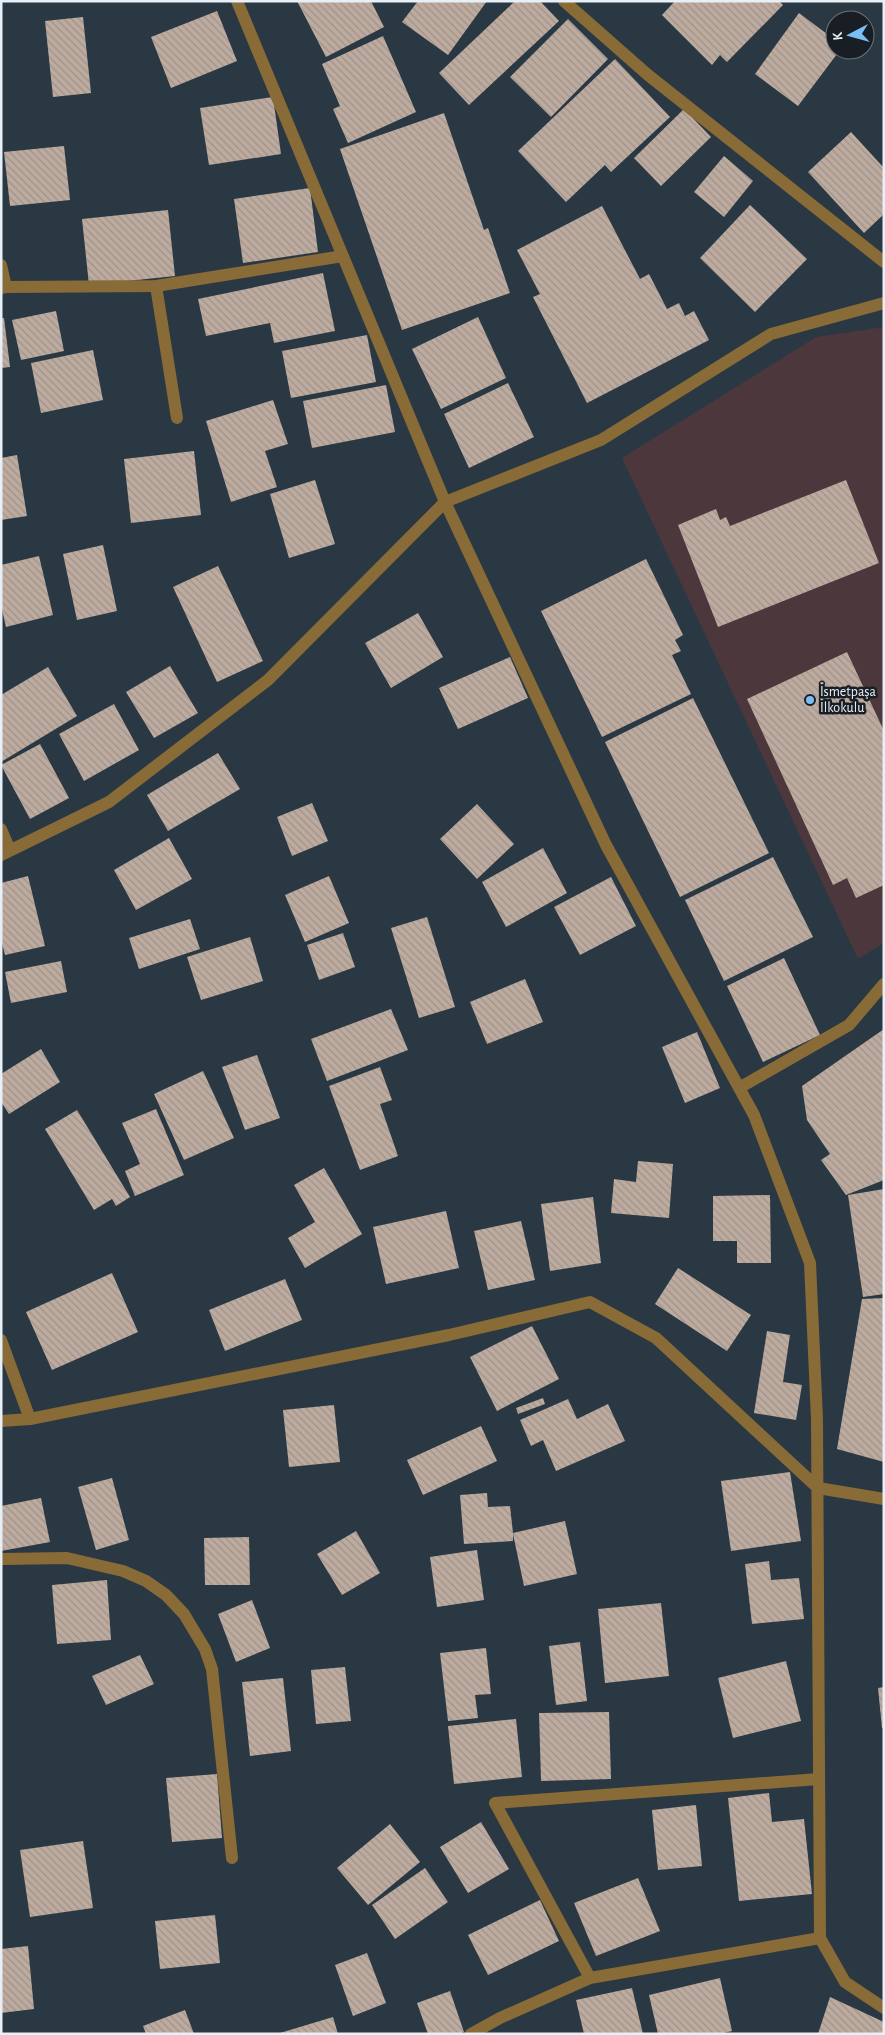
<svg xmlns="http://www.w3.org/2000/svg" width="885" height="2035" font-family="'Alegreya Sans',sans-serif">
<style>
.education{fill:#4c373d}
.building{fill:url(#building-back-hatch)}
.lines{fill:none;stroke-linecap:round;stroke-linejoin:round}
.lane{stroke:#886b36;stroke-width:12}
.street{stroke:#886b36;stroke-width:12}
.poi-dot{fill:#78bff7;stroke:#181e24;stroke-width:2}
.labels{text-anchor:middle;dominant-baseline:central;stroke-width:5;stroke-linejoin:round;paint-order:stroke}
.poi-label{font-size:14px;fill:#e7eff7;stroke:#181e24;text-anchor:start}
</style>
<defs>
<pattern id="building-back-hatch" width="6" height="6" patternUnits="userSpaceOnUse" patternTransform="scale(1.25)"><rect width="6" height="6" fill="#bdab9f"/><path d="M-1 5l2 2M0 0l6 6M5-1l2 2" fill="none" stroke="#9f928a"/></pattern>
</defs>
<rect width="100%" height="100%" fill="#2a3843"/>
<path class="education" d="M 884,327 L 884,943 L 858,959 L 622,458 L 816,337 Z"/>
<path class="building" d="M 297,1 L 371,1 L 384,27 L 326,57 Z
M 418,1 L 487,1 L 448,55 L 402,22 Z
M 515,1 L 540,1 L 559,21 L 469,105 L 439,73 Z
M 675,1 L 779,1 L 783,5 L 727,62 L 720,55 L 712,65 L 662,15 Z
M 217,11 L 237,61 L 171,88 L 151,37 Z
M 799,13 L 835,40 L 835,50 L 840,50 L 798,106 L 755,74 Z
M 83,17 L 91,93 L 53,97 L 45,21 Z
M 568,19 L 608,59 L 551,117 L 510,77 Z
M 383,36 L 416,112 L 348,143 L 333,109 L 340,106 L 322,64 Z
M 615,59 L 670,117 L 611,172 L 605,165 L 566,202 L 518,151 Z
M 273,97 L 281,154 L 209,165 L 200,108 Z
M 684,109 L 711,137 L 661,186 L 634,158 Z
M 444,113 L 484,230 L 488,228 L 510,293 L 402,330 L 340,149 Z
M 851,132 L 884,168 L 884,214 L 864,233 L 808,172 Z
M 64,146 L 70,200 L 10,206 L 4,152 Z
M 724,156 L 753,181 L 724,217 L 694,192 Z
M 310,188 L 318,252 L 243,263 L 234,199 Z
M 750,205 L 807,259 L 755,312 L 700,258 Z
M 602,206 L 640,279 L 649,274 L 667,309 L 679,303 L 685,316 L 694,311 L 709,340 L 587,403 L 533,297 L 540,294 L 517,250 Z
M 168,210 L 175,276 L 89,285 L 82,219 Z
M 323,273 L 335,331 L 274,343 L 270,323 L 206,336 L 198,299 Z
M 56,311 L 64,351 L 21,360 L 12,320 Z
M 478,317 L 506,378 L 441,409 L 412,349 Z
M 1,318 L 4,318 L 10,367 L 1,368 Z
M 367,335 L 376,382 L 291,398 L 282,351 Z
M 93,350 L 103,400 L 41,413 L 31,363 Z
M 508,383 L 534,437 L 469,468 L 444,414 Z
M 386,385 L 395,432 L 312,448 L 303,401 Z
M 273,400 L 288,444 L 265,451 L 277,487 L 231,502 L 206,421 Z
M 194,451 L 201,515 L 131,523 L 124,459 Z
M 17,455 L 27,516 L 1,520 L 1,458 Z
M 315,480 L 335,544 L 289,558 L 270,494 Z
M 846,480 L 879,563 L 718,627 L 678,525 L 716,509 L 720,520 L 726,517 L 730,526 Z
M 103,545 L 117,611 L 77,620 L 63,554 Z
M 39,556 L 53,615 L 6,627 L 1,605 L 1,565 Z
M 646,559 L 683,635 L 675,640 L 681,651 L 672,655 L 691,694 L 602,737 L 541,611 Z
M 218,566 L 263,661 L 217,682 L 173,587 Z
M 418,613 L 443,657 L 391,688 L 365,643 Z
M 847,652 L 884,731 L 884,885 L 856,898 L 847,878 L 833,885 L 747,699 Z
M 510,657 L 528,698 L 458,729 L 439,688 Z
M 170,666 L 198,713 L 154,738 L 126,692 Z
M 48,667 L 77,716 L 1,762 L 1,695 Z
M 693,698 L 769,853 L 680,897 L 605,742 Z
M 114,704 L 139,750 L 84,781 L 59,734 Z
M 40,744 L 69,798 L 30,819 L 1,765 Z
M 218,753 L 240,789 L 168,831 L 147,795 Z
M 312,803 L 328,841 L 292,856 L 277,817 Z
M 477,804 L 514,844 L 477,879 L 440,839 Z
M 169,838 L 192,879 L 136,910 L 114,870 Z
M 543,848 L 567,893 L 506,927 L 482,882 Z
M 773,857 L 813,937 L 724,981 L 685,900 Z
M 28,876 L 45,946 L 5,955 L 1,939 L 1,883 Z
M 329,876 L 349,923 L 305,942 L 285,895 Z
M 611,877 L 636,926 L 580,955 L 554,907 Z
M 427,917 L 455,1007 L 419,1018 L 391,928 Z
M 190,919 L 200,949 L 139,969 L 129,938 Z
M 343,933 L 355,967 L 319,980 L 307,945 Z
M 250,937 L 263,981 L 201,1000 L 187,957 Z
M 784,958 L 820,1035 L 763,1062 L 727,986 Z
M 61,961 L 67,992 L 11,1003 L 5,972 Z
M 525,979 L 543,1022 L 487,1044 L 470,1002 Z
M 391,1009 L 408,1050 L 327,1081 L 311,1039 Z
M 884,1029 L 884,1180 L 846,1195 L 821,1160 L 830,1154 L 807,1120 L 802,1086 Z
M 697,1032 L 720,1088 L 685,1103 L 662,1047 Z
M 41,1049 L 60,1082 L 9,1114 L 1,1102 L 1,1074 Z
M 257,1055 L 280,1118 L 245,1130 L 222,1067 Z
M 380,1067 L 392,1100 L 380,1104 L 398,1156 L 360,1170 L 329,1086 Z
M 203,1071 L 234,1138 L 184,1160 L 154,1094 Z
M 156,1109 L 184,1175 L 135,1196 L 125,1171 L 140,1164 L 122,1123 Z
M 77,1110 L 130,1197 L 116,1206 L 112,1199 L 94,1210 L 45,1129 Z
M 638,1161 L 673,1164 L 669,1218 L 611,1213 L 614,1179 L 636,1182 Z
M 324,1168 L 362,1234 L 305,1268 L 288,1238 L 315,1222 L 294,1185 Z
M 884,1189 L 884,1294 L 863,1297 L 848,1195 Z
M 770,1195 L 771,1263 L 737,1263 L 737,1241 L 713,1241 L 713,1196 Z
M 593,1197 L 601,1263 L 550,1271 L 541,1204 Z
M 446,1211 L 459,1268 L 386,1284 L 373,1227 Z
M 521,1221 L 535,1280 L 488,1290 L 474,1231 Z
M 678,1268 L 751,1315 L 727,1351 L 655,1304 Z
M 112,1273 L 138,1332 L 52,1370 L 26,1312 Z
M 285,1279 L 302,1320 L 225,1351 L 209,1310 Z
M 884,1298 L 884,1462 L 837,1449 L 862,1299 Z
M 532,1326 L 559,1379 L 497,1411 L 470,1357 Z
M 767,1331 L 790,1335 L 783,1382 L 802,1385 L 796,1420 L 754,1413 Z
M 543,1398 L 545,1404 L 518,1414 L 516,1408 Z
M 568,1399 L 577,1419 L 608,1404 L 625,1441 L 556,1471 L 543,1440 L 531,1446 L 520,1420 Z
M 334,1405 L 340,1462 L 289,1467 L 283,1410 Z
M 481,1426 L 497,1461 L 423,1495 L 407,1460 Z
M 790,1472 L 801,1541 L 731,1551 L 721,1481 Z
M 112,1478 L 129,1540 L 96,1550 L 78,1487 Z
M 487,1493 L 488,1507 L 510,1506 L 513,1533 L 565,1521 L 577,1574 L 524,1586 L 513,1534 L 513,1541 L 464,1544 L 460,1495 Z
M 41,1498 L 50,1542 L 1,1551 L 1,1506 Z
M 356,1531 L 380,1573 L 342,1595 L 317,1554 Z
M 249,1537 L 250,1585 L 205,1585 L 204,1538 Z
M 477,1550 L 484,1600 L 437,1607 L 430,1557 Z
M 769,1561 L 771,1580 L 799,1578 L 804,1619 L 752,1624 L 745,1564 Z
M 107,1580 L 111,1640 L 57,1644 L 52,1585 Z
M 252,1600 L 270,1648 L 236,1662 L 218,1614 Z
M 661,1603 L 669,1676 L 605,1683 L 598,1609 Z
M 580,1642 L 587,1701 L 556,1705 L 549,1646 Z
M 486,1648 L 491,1694 L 475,1695 L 478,1718 L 448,1721 L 440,1653 Z
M 140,1655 L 154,1684 L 106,1705 L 92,1676 Z
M 786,1661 L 801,1721 L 733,1738 L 718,1678 Z
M 345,1667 L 351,1721 L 316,1724 L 311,1670 Z
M 283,1678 L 291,1751 L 250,1756 L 242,1682 Z
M 884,1687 L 884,1728 L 882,1728 L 878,1688 Z
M 609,1712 L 611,1779 L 541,1781 L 539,1713 Z
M 516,1719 L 522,1777 L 454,1784 L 448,1726 Z
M 217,1774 L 222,1838 L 172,1842 L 166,1778 Z
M 769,1793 L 772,1822 L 804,1819 L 812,1894 L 739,1901 L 728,1798 Z
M 696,1805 L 702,1866 L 658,1870 L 652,1810 Z
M 481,1822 L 509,1869 L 468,1893 L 440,1847 Z
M 390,1824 L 420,1862 L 368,1905 L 337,1868 Z
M 83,1841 L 93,1908 L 30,1917 L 20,1850 Z
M 425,1868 L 448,1902 L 395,1939 L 372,1905 Z
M 638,1878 L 660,1931 L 596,1956 L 574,1903 Z
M 540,1900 L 559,1941 L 488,1975 L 468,1935 Z
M 215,1915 L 220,1963 L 160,1969 L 155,1921 Z
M 28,1946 L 34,2009 L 1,2013 L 1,1949 Z
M 367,1953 L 386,2003 L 353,2016 L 335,1965 Z
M 720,1978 L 732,2031 L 719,2034 L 658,2034 L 649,1995 Z
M 632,1988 L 643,2034 L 584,2034 L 576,2000 Z
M 450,1991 L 464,2032 L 459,2034 L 428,2034 L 417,2003 Z
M 830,1997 L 884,2022 L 884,2034 L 818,2034 Z
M 185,2010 L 194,2034 L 146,2034 L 143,2026 Z
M 333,2017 L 338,2034 L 280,2034 L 280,2033 Z"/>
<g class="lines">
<path class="lane" d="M 156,286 L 177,418"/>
<path class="street" d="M 237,1 L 445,502 L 606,845 L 754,1115 L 810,1263 L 817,1419 L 820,1938 L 845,1982 L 884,2008
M 564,1 L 648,75 L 884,262
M 1,265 L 6,287
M 1,288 L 6,287 L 156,286 L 343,256
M 1,829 L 10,850
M 1,855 L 109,802 L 268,680 L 445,502 L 601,440 L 771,334 L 884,303
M 739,1088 L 849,1025 L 884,984
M 1,1340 L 30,1419
M 1,1421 L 30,1419 L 449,1335 L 590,1302 L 656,1338 L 818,1488 L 884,1499
M 1,1559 L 67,1558 L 123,1571 L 146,1581 L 166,1595 L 184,1614 L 205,1649 L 212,1669 L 232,1858
M 590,1978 L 495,1803 L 819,1779
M 471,2034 L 500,2018 L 590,1978 L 820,1938"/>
</g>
<circle class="poi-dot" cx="810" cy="700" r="5"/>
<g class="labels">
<g class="poi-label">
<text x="820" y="692">İsmetpaşa<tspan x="820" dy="16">İlkokulu</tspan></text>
</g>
</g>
<rect width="885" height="2035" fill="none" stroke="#e7eff7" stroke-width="5"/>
<g transform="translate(850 35) rotate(264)"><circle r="24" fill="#181e24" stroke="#6b7278"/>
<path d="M0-4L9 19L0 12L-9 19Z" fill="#78bff7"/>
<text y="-8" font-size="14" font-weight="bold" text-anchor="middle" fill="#e7eff7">K</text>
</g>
</svg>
